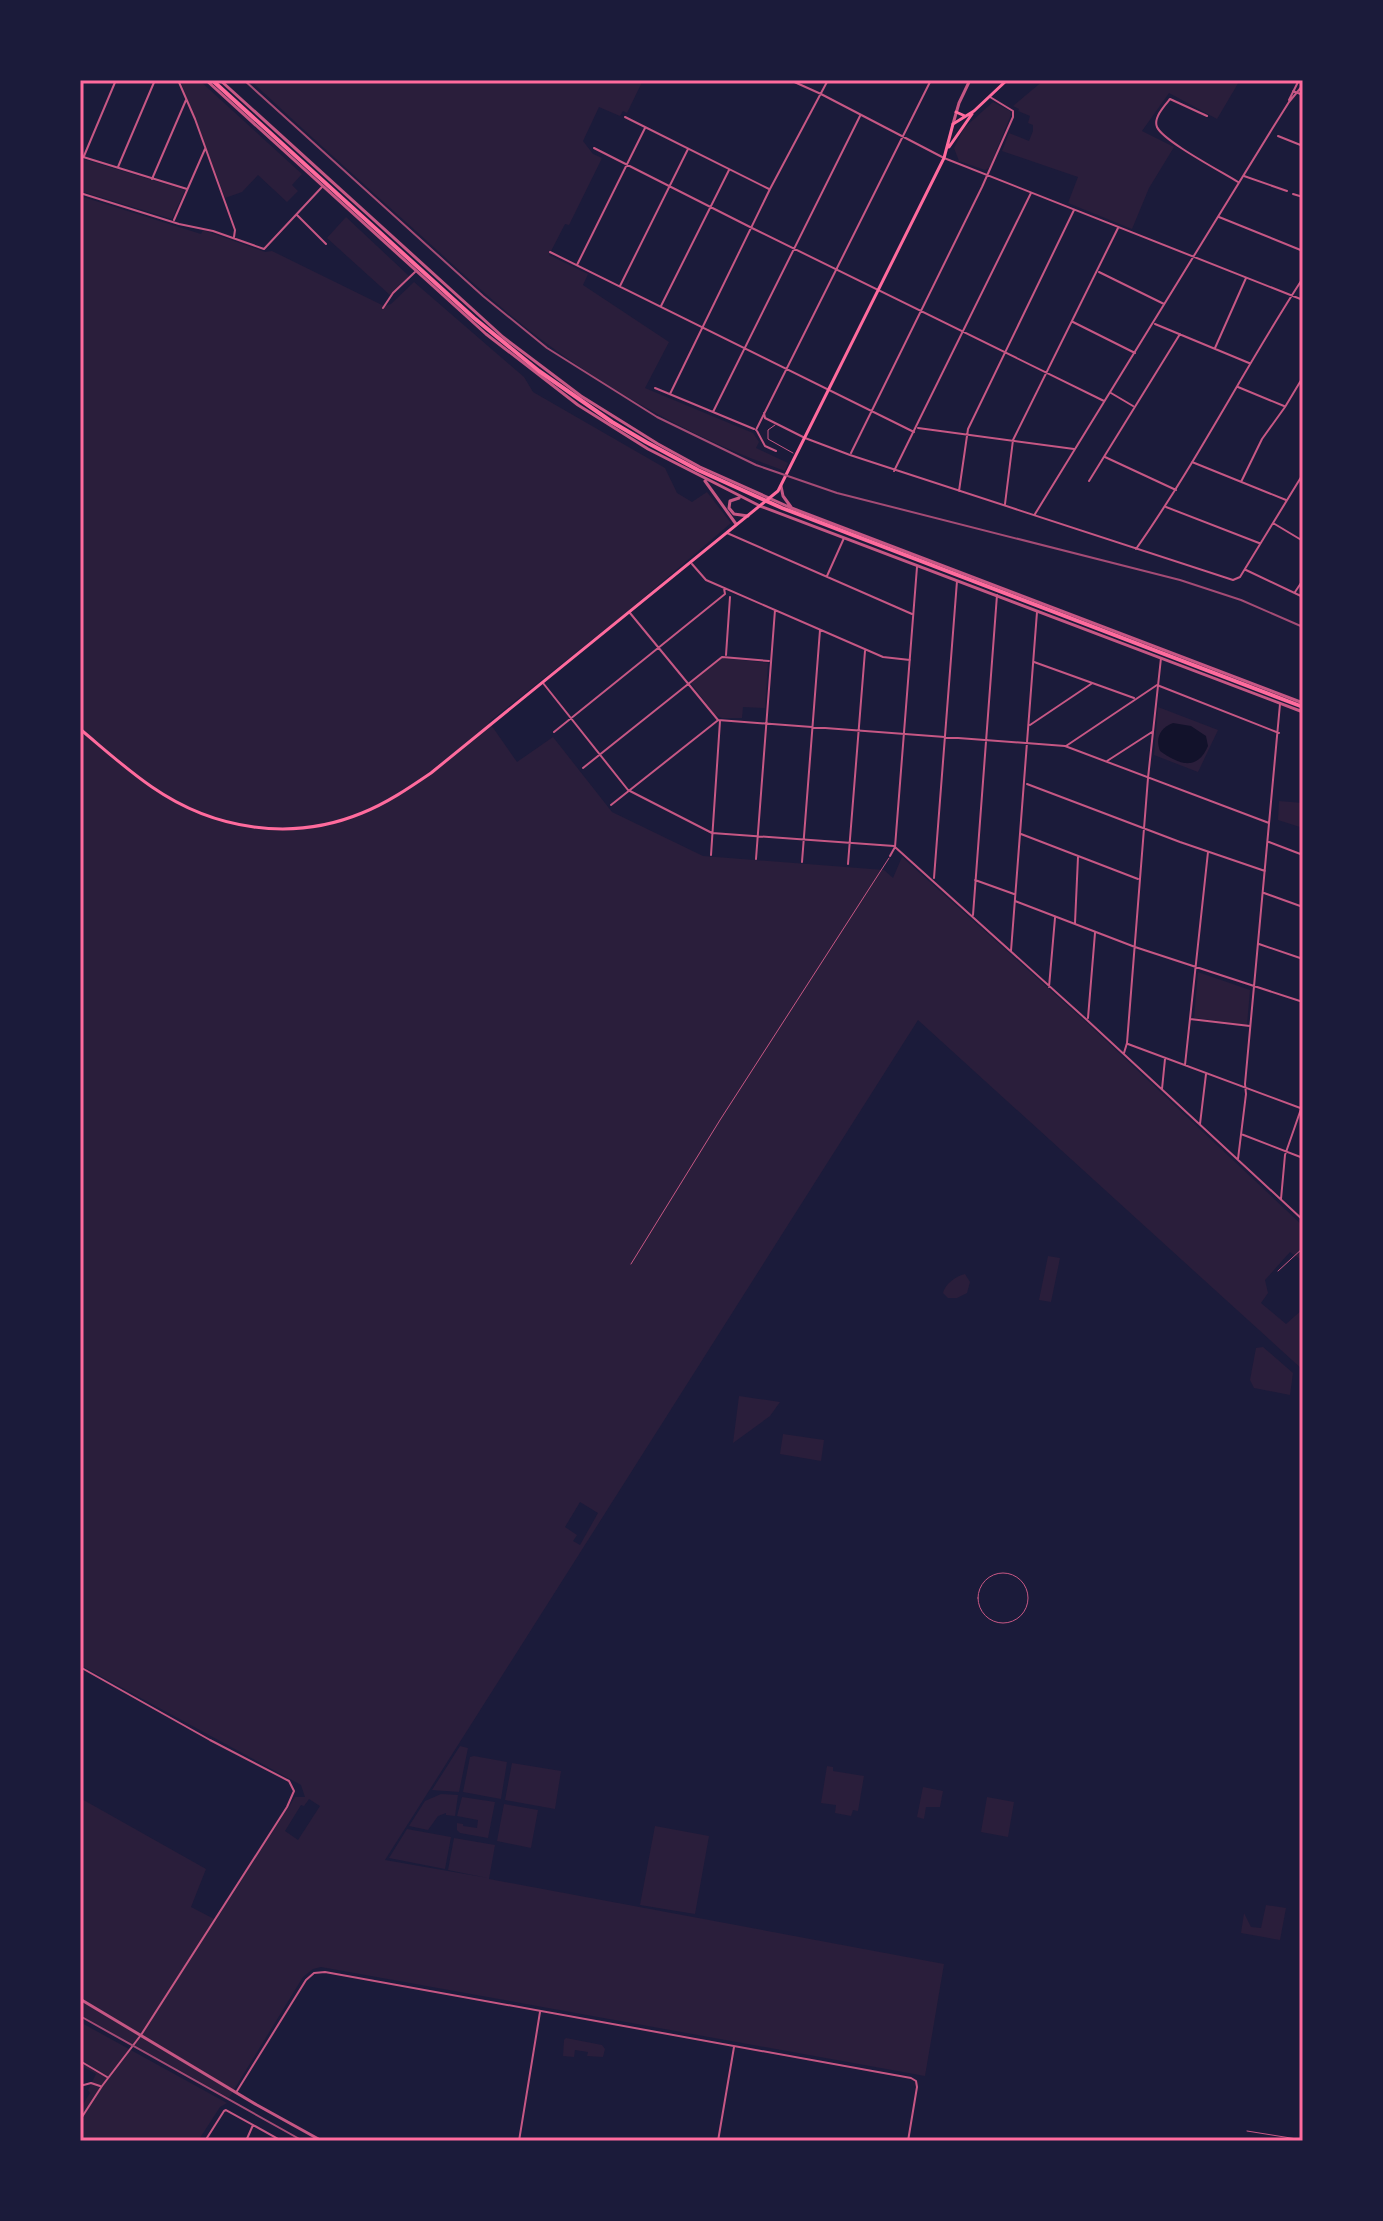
<svg xmlns="http://www.w3.org/2000/svg" width="1383" height="2221" font-family="'Public Sans',sans-serif">
<style>
.green{fill:#2a1e3b;fill-rule:evenodd}
.water{fill:#12122b}
.lines{fill:none;stroke-linecap:round;stroke-linejoin:round}
.service{stroke:#c65784;stroke-width:1}
.minor{stroke:#c65784;stroke-width:2}
.tertiary{stroke:#c65784;stroke-width:3}
.secondary{stroke:#ff6b9d;stroke-width:3}
.primary{stroke:#ff6b9d;stroke-width:4}
.rail{stroke:#a44b75;stroke-width:2}
.neatline{fill:none;stroke:#ff6b9d;stroke-width:3}
</style>
<rect width="100%" height="100%" fill="#1b1b3a"/>
<path class="green" d="M 180,80 L 199,80 L 302,174 L 292,185 L 298,191 L 287,202 L 258,175 L 242,192 L 225,198 Z
M 250,80 L 643,80 L 627,113 L 623,111 L 620,116 L 599,107 L 583,141 L 593,154 L 602,158 L 569,225 L 565,224 L 549,255 L 588,274 L 583,285 L 669,342 L 645,388 L 753,433 L 759,442 L 756,448 L 788,463 L 785,471 C 702,442 620,397 550,346 C 502,311 459,270 416,231 C 360,181 305,131 250,80 Z
M 1044,80 L 1240,80 L 1217,119 L 1169,93 L 1142,131 L 1174,147 L 1149,188 L 1132,229 L 1068,203 L 1078,177 L 1002,151 L 1009,133 L 1029,141 L 1033,131 L 1033,125 L 1028,123 L 1030,116 L 1018,111 L 1019,109 L 1013,106 Z
M 993,102 L 1010,111 L 1011,115 L 989,168 L 985,170 L 959,161 L 954,148 L 964,128 Z
M 80,158 L 185,190 L 172,219 L 80,191 Z
M 80,196 L 201,234 L 203,230 L 265,252 L 272,251 L 384,306 L 391,304 L 414,282 L 524,377 L 533,392 L 665,468 L 677,493 L 692,502 L 707,492 L 731,523 L 627,612 L 489,722 L 517,762 L 553,737 L 612,812 L 703,856 L 884,870 L 893,878 L 902,857 L 1087,1023 L 1303,1226 L 1303,1261 L 1290,1252 L 1265,1280 L 1268,1293 L 1261,1303 L 1286,1324 L 1303,1309 L 1303,1370 L 918,1020 L 385,1860 L 488,1878 L 448,1870 L 454,1838 L 495,1845 L 489,1879 L 944,1964 L 925,2076 L 321,1967 L 313,1969 L 303,1977 L 229,2098 L 80,2015 L 80,1798 L 206,1869 L 191,1907 L 216,1920 L 295,1797 L 305,1797 L 301,1785 L 80,1665 ZM 580,1502 L 598,1513 L 580,1545 L 573,1541 L 577,1535 L 565,1527 ZM 309,1799 L 320,1806 L 298,1840 L 285,1831 L 301,1805 L 304,1806 Z
M 346,217 L 409,276 L 390,295 L 327,238 Z
M 722,658 L 768,663 L 765,708 L 743,707 L 742,718 L 722,718 L 714,714 L 691,683 Z
M 1158,707 L 1218,730 L 1198,772 L 1154,755 Z
M 1279,801 L 1303,803 L 1303,828 L 1278,820 Z
M 1198,972 L 1250,990 L 1247,1025 L 1194,1018 Z
M 1048,1256 L 1060,1258 L 1051,1302 L 1039,1300 Z
M 965,1274 L 970,1282 L 967,1293 L 957,1298 L 948,1298 L 943,1293 C 945,1284 956,1276 965,1274 Z
M 1263,1347 L 1293,1373 L 1290,1395 L 1254,1388 L 1250,1380 L 1256,1348 Z
M 739,1396 L 780,1402 L 770,1416 L 733,1443 Z
M 783,1434 L 824,1440 L 821,1461 L 780,1454 Z
M 460,1746 L 468,1748 L 459,1792 L 432,1790 Z
M 474,1756 L 507,1762 L 501,1799 L 463,1792 L 470,1757 Z
M 512,1763 L 561,1771 L 555,1809 L 505,1800 Z
M 827,1766 L 833,1767 L 833,1771 L 864,1776 L 858,1811 L 853,1810 L 851,1816 L 835,1813 L 836,1805 L 821,1803 Z
M 923,1787 L 943,1791 L 940,1807 L 926,1807 L 924,1819 L 917,1817 Z
M 441,1794 L 458,1795 L 455,1816 L 446,1815 L 446,1813 L 438,1816 L 428,1830 L 409,1826 L 425,1801 Z
M 462,1797 L 495,1802 L 488,1838 L 460,1833 L 457,1830 L 457,1823 L 463,1824 L 463,1826 L 477,1828 L 478,1820 L 457,1816 Z
M 987,1797 L 1014,1802 L 1008,1837 L 981,1832 Z
M 504,1804 L 538,1810 L 531,1848 L 497,1841 Z
M 655,1826 L 709,1836 L 695,1914 L 640,1905 Z
M 407,1829 L 451,1837 L 445,1869 L 389,1858 Z
M 1266,1905 L 1286,1908 L 1280,1940 L 1241,1933 L 1244,1913 L 1251,1927 L 1261,1928 Z
M 80,2022 L 227,2103 L 220,2107 L 198,2141 L 80,2141 L 80,2109 L 90,2093 L 88,2090 L 96,2074 L 80,2065 Z
M 566,2038 L 602,2045 L 605,2049 L 603,2057 L 587,2056 L 588,2052 L 575,2050 L 574,2057 L 563,2056 L 564,2040 Z"/>
<path class="water" d="M 1173,723 L 1191,726 L 1206,736 L 1208,746 C 1197,772 1178,764 1160,751 C 1155,738 1160,728 1173,723 Z"/>
<g class="lines">
<path class="service" d="M 775,425 L 768,430 L 768,439 L 793,453
M 631,1264 L 720,1120 L 889,858
M 1278,1271 L 1303,1248
M978 1598a25 25 0 1 1 50 0a25 25 0 1 1-50 0Z
M 1247,2131 L 1303,2140"/>
<path class="minor" d="M 178,80 L 195,119 L 235,230 L 234,237
M 790,80 L 821,94 L 944,158 L 1303,300
M 1293,91 L 1303,95
M 1289,100 L 1299,80
M 1207,116 L 1170,99 C 1165,105 1153,118 1157,127 C 1163,141 1222,172 1238,182
M 625,117 L 769,189
M 1278,136 L 1303,146
M 594,148 L 752,228 L 1104,401
M 80,156 L 187,189
M 84,156 L 116,80
M 118,167 L 155,80
M 1244,176 L 1287,191
M 152,179 L 186,100
M 80,193 L 179,224 L 213,231 L 264,249 L 322,187
M 1293,194 L 1303,197
M 297,215 L 326,244
M 1219,217 L 1303,251
M 174,220 L 205,149
M 550,252 L 914,432
M 577,265 L 645,128
M 1099,272 L 1164,304
M 620,286 L 688,149
M 661,306 L 729,170
M 383,308 L 393,293 L 415,272
M 1073,322 L 1135,353
M 1155,324 L 1249,363
M 1215,348 L 1246,278
M 1238,387 L 1284,406
M 655,388 L 754,429
M 1111,393 L 1133,406
M 670,394 L 770,189 L 828,80
M 713,412 L 860,116
M 764,413 L 765,418 L 805,438 L 850,455 L 1233,580 L 1240,577 L 1303,474
M 918,428 L 1074,449
M 756,430 L 931,80
M 757,431 L 765,446 L 776,451
M 851,453 L 982,187 L 1013,117 L 1013,111 L 990,97
M 1105,457 L 1176,490
M 1192,462 L 1286,500
M 894,471 L 1031,193
M 1089,481 L 1180,334
M 1241,482 L 1262,439 L 1285,407 L 1303,377
M 959,491 L 968,429 L 1074,210
M 1005,504 L 1013,440 L 1118,228
M 1166,507 L 1259,543
M 1035,514 L 1272,129 L 1289,102 L 1303,85
M 1273,523 L 1303,541
M 727,533 L 912,614
M 1136,549 C 1197,462 1245,367 1303,278
M 692,564 L 706,580 L 883,657 L 910,660
M 1246,570 L 1303,597
M 827,576 L 844,538
M 1295,592 L 1303,580
M 630,613 L 718,720 L 1065,746 L 1269,823
M 726,655 L 730,597
M 1034,662 L 1134,698
M 543,683 L 628,790 L 712,833 L 894,846
M 1030,725 L 1091,684
M 554,732 L 725,594 L 724,588
M 1066,746 L 1157,685 L 1279,733
M 1107,761 L 1152,732
M 583,768 L 722,657 L 769,661
M 1027,784 L 1180,842 L 1265,871
M 611,805 L 717,721
M 1021,834 L 1138,879
M 1269,842 L 1303,855
M 895,847 L 1087,1020 L 1303,1220
M 711,855 L 720,721
M 890,856 L 895,847 L 917,567
M 756,859 L 775,610
M 802,862 L 820,630
M 848,864 L 865,651
M 934,878 L 957,581
M 975,880 L 1014,894
M 1264,893 L 1303,907
M 1015,901 L 1135,947 L 1303,1002
M 973,915 L 997,595
M 1075,923 L 1078,857
M 1259,944 L 1303,959
M 1011,951 L 1037,612
M 1049,987 L 1055,918
M 1088,1018 L 1095,933
M 1190,1019 L 1250,1026
M 1128,1044 L 1303,1109
M 1124,1053 L 1127,1043 L 1148,778 L 1161,658
M 1185,1065 L 1208,852
M 1162,1089 L 1165,1059
M 1200,1124 L 1206,1074
M 1241,1134 L 1303,1158
M 1238,1159 L 1246,1094 L 1245,1084 L 1280,704
M 1281,1199 L 1285,1155 L 1301,1109 L 1303,1091
M 80,1667 L 210,1740 L 289,1781 L 294,1791 L 287,1807 L 141,2035 L 102,2086 L 80,2120
M 80,2061 L 107,2077
M 80,2086 L 91,2083 L 100,2086
M 237,2091 L 306,1980 L 314,1973 L 325,1972 L 911,2078 L 916,2081 L 917,2087 L 908,2141
M 205,2141 L 224,2111 L 226,2110 L 282,2141
M 246,2141 L 253,2125
M 519,2141 L 540,2012
M 718,2141 L 734,2047"/>
<path class="tertiary" d="M 206,80 L 486,334 L 578,405 L 648,449 L 760,506 L 1303,712
M 220,80 L 503,337 L 581,396 L 658,444 L 700,467 L 789,507 L 1303,703
M 953,124 L 959,103 L 970,80
M 705,481 L 736,524
M 781,486 L 783,496 L 791,507
M 739,498 L 730,501 L 729,508 L 734,514 L 748,516
M 80,1999 L 257,2105 L 322,2141"/>
<path class="secondary" d="M 956,112 L 965,116
M 949,147 L 972,114
M 80,729 C 104,749 127,770 152,787 C 214,830 292,842 362,813 C 387,803 409,788 431,773 L 778,491 L 944,158 L 953,124 L 974,111 L 1007,80"/>
<path class="primary" d="M 212,80 L 474,318 L 539,371 L 612,422 L 646,442 L 698,470 L 782,508 L 1303,707"/>
<path class="rail" d="M 244,80 L 483,296 L 547,348 L 657,417 L 756,465 L 837,493 L 1180,580 L 1241,600 L 1303,627
M 80,2016 L 303,2141"/>
</g>
<rect width="1383" height="2221" fill="none" stroke="#1b1b3a" stroke-width="164"/>
<rect x="82" y="82" width="1219" height="2057" class="neatline"/>
</svg>
